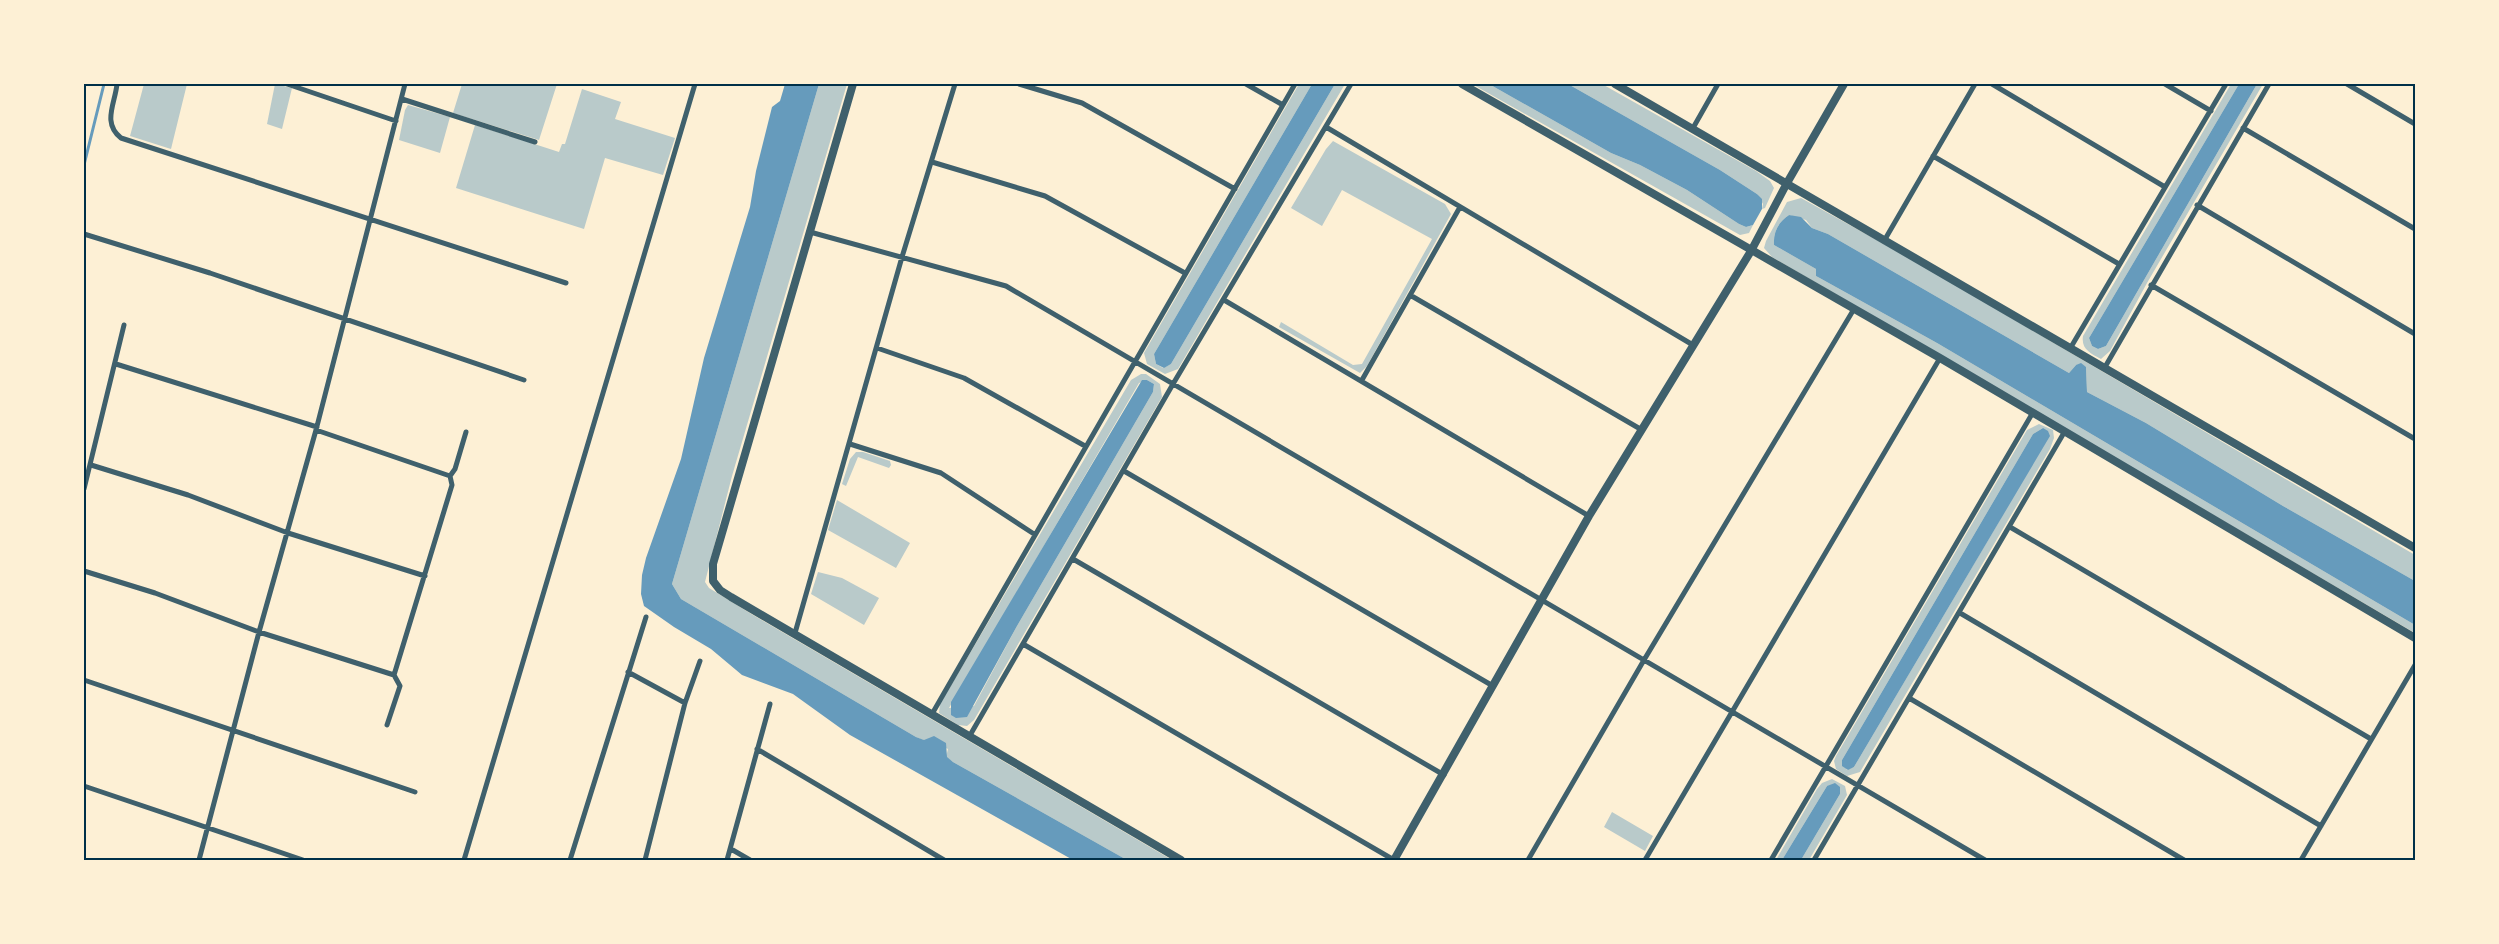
<svg xmlns="http://www.w3.org/2000/svg" width="2499" height="944" font-family="Mulish,sans-serif">
<style>
.green{fill:#b9caca;fill-rule:evenodd}
.water{fill:#669bbc}
.lines{fill:none;stroke-linecap:round;stroke-linejoin:round}
.stream{stroke:#669bbc;stroke-width:3}
.minor{stroke:#3f606c;stroke-width:5}
.tertiary{stroke:#3f606c;stroke-width:8}
.neatline{fill:none;stroke:#003049;stroke-width:2}
</style>
<rect width="100%" height="100%" fill="#fdf0d5"/>
<path class="green" d="M 144,84 L 187,84 L 171,149 L 130,136 Z
M 275,84 L 292,88 L 282,129 L 267,124 Z
M 462,84 L 557,84 L 539,140 L 453,113 Z
M 819,84 L 847,84 L 732,476 L 705,582 L 709,588 L 753,615 L 1172,860 L 1127,860 L 953,762 L 946,757 L 948,749 C 936,743 927,742 916,737 L 681,599 L 672,584 Z
M 1299,84 L 1312,84 L 1154,354 L 1156,364 L 1163,368 L 1171,364 L 1335,84 L 1345,84 L 1178,369 L 1165,374 L 1147,364 L 1144,353 Z
M 1472,84 L 1489,84 L 1611,153 L 1640,165 L 1687,190 L 1739,224 L 1746,227 L 1753,225 L 1749,233 L 1740,235 Z
M 1568,84 L 1602,84 L 1756,171 L 1770,181 L 1774,188 L 1765,208 L 1762,209 L 1763,204 L 1757,194 L 1720,170 Z
M 2231,84 L 2239,84 L 2089,338 L 2092,346 L 2098,349 L 2106,346 L 2257,84 L 2263,84 L 2147,283 L 2110,351 L 2101,359 C 2090,353 2081,349 2083,336 Z
M 582,89 L 621,102 L 615,119 L 675,138 L 663,175 L 605,158 L 584,229 L 456,188 L 475,125 L 559,152 L 562,144 L 565,144 Z
M 408,105 L 450,117 L 440,153 L 399,140 L 405,110 Z
M 1333,141 L 1445,204 L 1451,214 L 1367,366 L 1360,373 L 1279,327 L 1281,322 L 1353,365 L 1362,364 L 1432,239 L 1342,190 L 1322,226 L 1291,208 L 1326,149 Z
M 1801,198 L 1909,258 L 2415,555 L 2415,581 L 2283,506 L 2146,423 L 2087,392 L 2086,367 L 2076,365 L 2069,373 L 1828,234 L 1812,228 L 1806,220 L 1789,215 C 1778,222 1773,233 1774,245 L 1816,269 L 1816,276 L 1937,343 L 2415,625 L 2415,633 L 1772,257 L 1764,248 L 1766,241 L 1787,202 Z
M 1141,374 L 1146,374 L 1160,384 L 1162,397 L 974,720 L 967,726 L 958,725 L 939,713 L 940,704 L 1131,380 ZM 1147,380 L 1154,384 L 1153,392 L 1017,626 L 974,706 L 949,708 L 1139,383 Z
M 2039,424 L 2053,430 L 2054,438 L 2050,449 L 1860,772 L 1847,776 L 1836,769 L 1834,761 L 1836,756 L 2027,430 ZM 2043,428 L 2000,520 L 1854,767 L 1847,770 L 1842,760 L 2033,434 Z
M 856,452 L 863,452 L 890,461 L 891,465 L 889,468 L 858,457 L 846,486 L 842,484 L 850,459 Z
M 837,500 L 910,543 L 896,568 L 828,530 Z
M 818,572 L 842,578 L 879,598 L 864,625 L 811,594 Z
M 1832,779 L 1845,786 L 1847,795 L 1809,860 L 1801,860 L 1840,794 L 1827,786 L 1782,860 L 1776,860 L 1817,789 L 1822,783 Z
M 1612,812 L 1653,836 L 1645,851 L 1604,827 Z"/>
<path class="water" d="M 785,84 L 819,84 L 672,584 L 681,599 L 916,737 L 924,740 L 934,736 L 946,743 L 947,757 L 953,762 L 1127,860 L 1073,860 L 850,735 L 793,694 L 742,675 L 711,649 L 674,627 L 644,606 L 641,594 L 642,575 L 646,558 L 681,459 L 704,358 L 750,207 L 756,171 L 772,107 L 780,101 Z
M 1312,84 L 1335,84 L 1171,364 L 1164,368 L 1156,364 L 1154,354 Z
M 1489,84 L 1568,84 L 1720,170 L 1757,194 L 1762,199 L 1762,209 L 1753,225 L 1746,227 L 1739,224 L 1687,190 L 1640,165 L 1611,153 Z
M 2239,84 L 2257,84 L 2106,346 L 2098,349 L 2092,346 L 2089,338 Z
M 1789,215 L 1801,217 L 1812,228 L 1828,234 L 2069,373 L 2076,365 L 2081,363 L 2086,367 L 2087,392 L 2146,423 L 2283,506 L 2415,581 L 2415,625 L 1937,343 L 1816,276 L 1816,269 L 1774,245 C 1773,233 1778,222 1789,215 Z
M 1142,380 L 1147,380 L 1154,384 L 1153,392 L 1017,626 L 967,717 L 956,718 L 951,715 L 951,702 Z
M 2043,428 L 2048,431 L 2050,436 L 2047,441 L 1854,767 L 1848,770 L 1842,766 L 1842,760 L 2033,434 Z
M 1835,783 L 1840,787 L 1840,794 L 1801,860 L 1782,860 L 1827,786 Z"/>
<g class="lines">
<path class="stream" d="M 84,165 L 104,84"/>
<path class="minor" d="M 117,84 C 115,104 102,123 121,138 L 566,283
M 287,84 L 396,121
M 1019,84 L 1082,103 L 1235,189
M 1246,84 L 1283,105
M 1992,84 L 2165,187
M 2165,84 L 2211,111
M 2347,84 L 2415,124
M 402,99 L 535,142
M 1326,127 L 1693,345
M 1693,128 L 1718,84
M 2243,128 L 2415,229
M 1933,156 L 2119,264
M 932,162 L 1045,196 L 1185,273
M 2197,205 L 2415,334
M 810,232 L 1006,286 L 1985,860
M 84,234 L 210,273 L 524,380
M 1884,241 L 1975,84
M 2151,285 L 2415,439
M 1410,295 L 1642,430
M 1224,300 L 1589,516
M 2071,347 L 2226,84
M 877,348 L 964,378 L 1085,446
M 116,364 L 317,427
M 2105,367 L 2269,84
M 1362,380 L 1460,207
M 316,430 L 450,476
M 850,444 L 941,473 L 1034,534
M 91,465 L 188,495 L 288,533 L 425,576
M 1124,471 L 1493,686
M 450,476 L 455,469 L 466,432
M 84,489 L 124,325
M 2010,527 L 2371,739
M 1073,559 L 1444,775
M 84,571 L 155,593 L 259,632 L 394,675
M 1960,613 L 2321,826
M 795,633 L 902,257 L 955,84
M 1023,644 L 1394,860
M 628,672 L 685,703
M 394,675 L 452,485 L 450,476
M 84,680 L 415,792
M 1909,698 L 2184,860
M 932,714 L 1295,84
M 387,725 L 400,686 L 394,675
M 969,737 L 1173,384 L 1351,84
M 757,749 L 944,860
M 84,786 L 303,860
M 731,849 L 750,860
M 199,860 L 259,632 L 316,430 L 405,84
M 464,860 L 695,84
M 570,860 L 646,617
M 645,860 L 685,703 L 700,661
M 727,860 L 770,704
M 1528,860 L 1644,660 L 1854,309
M 1645,860 L 1940,358
M 1771,860 L 2032,414
M 1814,860 L 2065,431
M 2301,860 L 2415,665"/>
<path class="tertiary" d="M 853,84 L 713,564 L 713,581 L 720,590 L 731,597 L 1181,860
M 1462,84 L 1940,358 L 2415,638
M 1615,84 L 2415,548
M 1394,860 L 1589,516 L 1751,251 L 1787,183 L 1844,84"/>
</g>
<rect width="2499" height="944" fill="none" stroke="#fdf0d5" stroke-width="170"/>
<rect x="85" y="85" width="2329" height="774" class="neatline"/>
</svg>
